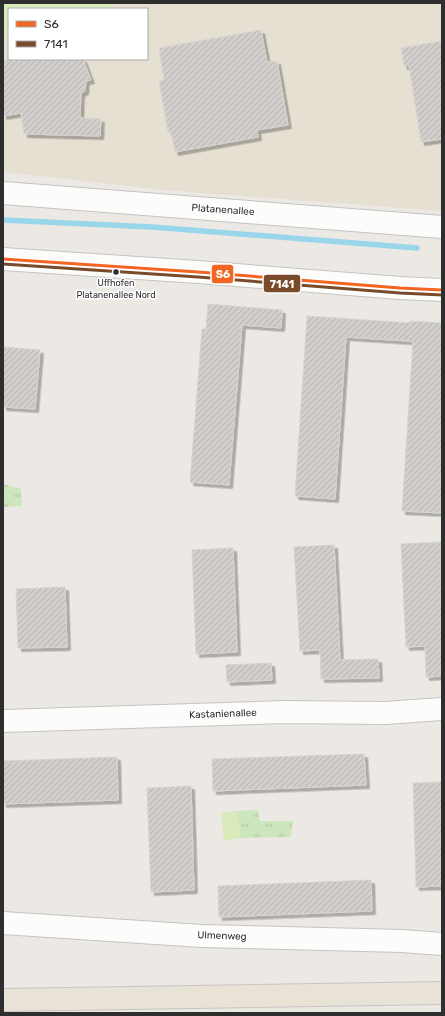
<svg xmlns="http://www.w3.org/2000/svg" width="445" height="1016" font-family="Rubik,sans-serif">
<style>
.education{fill:#e6e0d3}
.grass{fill:url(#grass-tufts)}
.pitch{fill:#d9eabb}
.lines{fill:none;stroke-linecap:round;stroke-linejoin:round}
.stream{stroke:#99d6ec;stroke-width:5.5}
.building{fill:url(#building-hatch);stroke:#d7d4d0;filter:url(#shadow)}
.minor-casing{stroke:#c5c4c5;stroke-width:24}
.trunk-casing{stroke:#c6c5c4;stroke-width:24}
.minor{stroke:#fcfcfb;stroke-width:22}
.trunk{stroke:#e9e2d6;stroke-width:22}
.bus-1-casing{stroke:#fff;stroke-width:6}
.bus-2-casing{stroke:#fff;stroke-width:6}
.bus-1{stroke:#f26522;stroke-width:3}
.bus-2{stroke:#7a4b2a;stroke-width:3}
.bus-dot{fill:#2e2e2e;stroke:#fff;stroke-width:1.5}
.labels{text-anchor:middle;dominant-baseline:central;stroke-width:3;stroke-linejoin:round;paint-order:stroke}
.bus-label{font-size:9px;fill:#2e2e2e;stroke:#fff}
.street-label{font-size:10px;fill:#2e2e2e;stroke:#fff}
.line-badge{stroke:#fff;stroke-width:1.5}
.badge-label{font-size:11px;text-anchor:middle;font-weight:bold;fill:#fff}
</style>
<defs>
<pattern id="grass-tufts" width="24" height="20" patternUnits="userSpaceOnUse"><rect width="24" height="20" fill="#cee6be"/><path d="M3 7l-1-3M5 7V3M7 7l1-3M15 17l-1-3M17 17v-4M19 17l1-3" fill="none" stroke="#b1c6a4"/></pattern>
<pattern id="building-hatch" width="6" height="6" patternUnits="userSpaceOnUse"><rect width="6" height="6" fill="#d1cecb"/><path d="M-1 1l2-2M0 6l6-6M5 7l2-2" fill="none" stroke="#b4b1af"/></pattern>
<filter id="shadow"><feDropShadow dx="3.5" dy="3.5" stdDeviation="0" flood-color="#0004"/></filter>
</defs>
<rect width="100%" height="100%" fill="#ece8e4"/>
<path class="education" d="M 122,3 L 442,3 L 442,211 L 163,190 L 3,172 L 3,36 L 9,34 L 9,59 L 147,59 L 147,9 L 100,9 Z"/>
<path class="grass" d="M 3,484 L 21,489 L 22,506 L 3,507 Z
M 258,810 L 260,821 L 293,821 L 291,837 L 241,838 L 236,811 Z"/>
<path class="pitch" d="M 3,3 L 122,3 L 100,9 L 9,9 L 9,34 L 3,36 Z
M 236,811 L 241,838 L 224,841 L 221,813 Z"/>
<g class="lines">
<path class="stream" d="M 3,220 L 152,227 L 417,248"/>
</g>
<path class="building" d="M 261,30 L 267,62 L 277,61 L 288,125 L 257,130 L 258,137 L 175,152 L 171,131 L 168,132 L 159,81 L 164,80 L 159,48 Z
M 442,41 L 442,139 L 421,142 L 409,65 L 404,66 L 401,48 Z
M 15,59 L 83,59 L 91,80 L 86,81 L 85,91 L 81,93 L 80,118 L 101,119 L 100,136 L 24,134 L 21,113 L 3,116 L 3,61 Z
M 208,304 L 282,310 L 281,328 L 242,325 L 229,485 L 190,482 L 202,329 L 206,329 Z
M 307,316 L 410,323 L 410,321 L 442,323 L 442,513 L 402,511 L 413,342 L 408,341 L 346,337 L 335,499 L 295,496 Z
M 3,347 L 40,350 L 35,409 L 3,407 Z
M 441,542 L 442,676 L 426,677 L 425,646 L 406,647 L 401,544 Z
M 334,545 L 340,660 L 378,659 L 379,678 L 321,679 L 320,650 L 300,651 L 294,547 Z
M 233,548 L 237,652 L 196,654 L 192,550 Z
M 65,587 L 67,647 L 18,648 L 16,589 Z
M 271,663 L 272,680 L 227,682 L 226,665 Z
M 364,754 L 366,785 L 213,791 L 212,759 Z
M 117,757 L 118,800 L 3,804 L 3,761 Z
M 442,782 L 442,886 L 416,887 L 413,783 Z
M 191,786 L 194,890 L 151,892 L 147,788 Z
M 371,880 L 372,911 L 219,917 L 218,886 Z"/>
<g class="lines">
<defs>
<path id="minor" d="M 3,193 L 442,227
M 3,259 L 198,272 L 400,288 L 442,290
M 3,721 L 285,712 L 385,713 L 442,709
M 3,923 L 202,936 L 402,941 L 442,944"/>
<path id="trunk" d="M 3,1000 L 442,993"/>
</defs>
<use href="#minor" class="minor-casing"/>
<use href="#trunk" class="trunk-casing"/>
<use href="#minor" class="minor"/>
<use href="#trunk" class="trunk"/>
<defs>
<path id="bus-1" d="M 3,259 L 198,272 L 400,288 L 442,290"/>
<path id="bus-2" d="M 3,264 L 198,277 L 400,293 L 442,295"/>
</defs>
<use href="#bus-1" class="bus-1-casing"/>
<use href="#bus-2" class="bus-2-casing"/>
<use href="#bus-1" class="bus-1"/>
<use href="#bus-2" class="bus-2"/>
</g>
<circle class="bus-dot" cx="116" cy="272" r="3.5"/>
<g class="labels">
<g class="bus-label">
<text x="116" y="283">Uffhofen<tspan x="116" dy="12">Platanenallee Nord</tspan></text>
</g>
<g class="street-label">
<text transform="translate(223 210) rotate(4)">Platanenallee</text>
<text transform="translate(223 714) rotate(-2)">Kastanienallee</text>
<text transform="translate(222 936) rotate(2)">Ulmenweg</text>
</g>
</g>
<g class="line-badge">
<rect x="211" y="264" width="23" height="20" rx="4" fill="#f26522"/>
<rect x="263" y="274" width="38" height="19" rx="4" fill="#7a4b2a"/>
</g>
<g class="badge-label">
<text x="223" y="278">S6</text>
<text x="282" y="288">7141</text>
</g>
<rect width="445" height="1016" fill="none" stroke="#2e2e2e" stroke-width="8"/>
<rect x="8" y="8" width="140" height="52" fill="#ffffff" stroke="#ababab"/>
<rect x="16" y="21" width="20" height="6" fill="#f26522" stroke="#ababab"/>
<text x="44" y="28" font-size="12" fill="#2e2e2e">S6</text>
<rect x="16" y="41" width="20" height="6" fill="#7a4b2a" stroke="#ababab"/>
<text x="44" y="48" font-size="12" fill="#2e2e2e">7141</text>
</svg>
